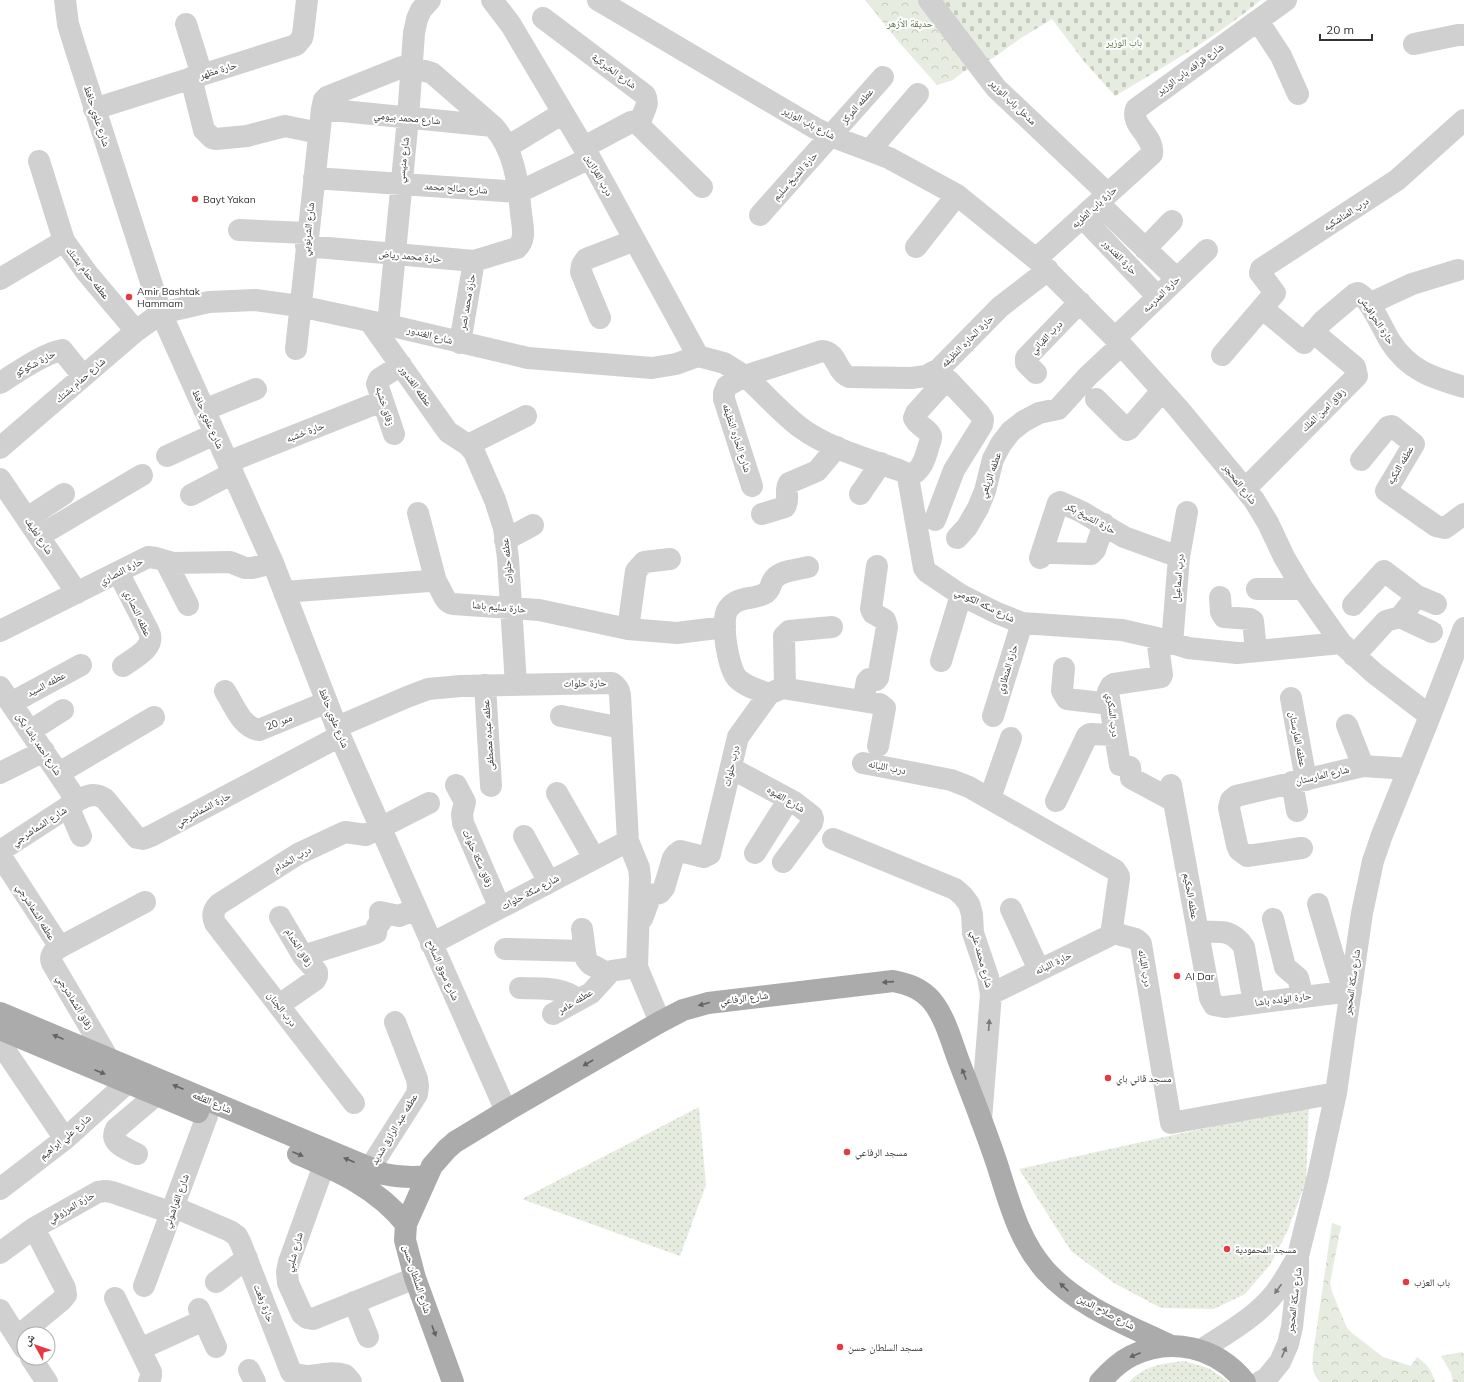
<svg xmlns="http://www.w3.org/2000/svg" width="1464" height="1382" font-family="Mulish,'Noto Naskh Arabic',sans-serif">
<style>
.grass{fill:url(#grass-dots)}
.forest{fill:url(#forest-crowns)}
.cemetery{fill:url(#cemetery-stones)}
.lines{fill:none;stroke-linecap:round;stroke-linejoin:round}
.minor{stroke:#d0d0d0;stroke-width:22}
.major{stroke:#ababab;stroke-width:22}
.oneway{fill:#636363}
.oneway2{fill:#7a7a7a}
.poi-dot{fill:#e63946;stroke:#fff;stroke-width:1.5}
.labels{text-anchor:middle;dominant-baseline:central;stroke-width:4;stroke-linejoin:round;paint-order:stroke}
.park-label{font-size:10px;fill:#56703f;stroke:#fff}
.street-label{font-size:10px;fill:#333;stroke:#fff}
.poi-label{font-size:10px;fill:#333;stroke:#fff;text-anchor:start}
</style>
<defs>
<pattern id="grass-dots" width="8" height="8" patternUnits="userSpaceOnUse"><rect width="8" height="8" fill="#e6ecdf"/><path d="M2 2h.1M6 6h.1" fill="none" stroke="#c6cbc0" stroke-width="1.8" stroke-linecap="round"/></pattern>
<pattern id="forest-crowns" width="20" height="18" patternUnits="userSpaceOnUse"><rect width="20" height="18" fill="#e6ecdf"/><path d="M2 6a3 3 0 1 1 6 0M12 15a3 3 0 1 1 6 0" fill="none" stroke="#c6cbc0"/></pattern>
<pattern id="cemetery-stones" width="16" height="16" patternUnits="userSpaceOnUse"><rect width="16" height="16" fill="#e6ecdf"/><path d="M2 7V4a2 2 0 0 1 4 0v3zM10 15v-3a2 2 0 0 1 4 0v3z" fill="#c6cbc0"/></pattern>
</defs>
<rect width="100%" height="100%" fill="#fff"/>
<path class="grass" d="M 1309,1105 L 1306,1181 L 1288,1230 L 1270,1265 L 1245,1294 L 1214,1309 L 1161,1308 L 1114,1283 L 1071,1251 L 1019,1169 Z
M 699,1107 L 706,1185 L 680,1256 L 522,1199 Z
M 1184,1361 L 1208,1368 L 1229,1382 L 1129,1382 C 1146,1365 1161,1364 1184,1361 Z"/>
<path class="forest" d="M 865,0 L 918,0 L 957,53 L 963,72 L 953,80 L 937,85 L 898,41 Z
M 1332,1223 L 1341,1226 L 1330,1283 L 1332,1292 L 1347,1328 L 1352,1333 L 1383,1357 L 1411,1366 L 1417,1357 C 1427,1364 1432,1371 1435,1382 L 1320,1382 C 1312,1374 1312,1365 1313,1354 Z
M 1462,1352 L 1464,1354 L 1464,1382 L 1453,1382 L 1451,1373 L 1441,1356 Z"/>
<path class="cemetery" d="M 918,0 L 1261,0 C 1216,37 1165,66 1115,96 L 1083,60 L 1052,19 L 1021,38 L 993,58 L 963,72 L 957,53 Z"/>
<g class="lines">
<path class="minor" d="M 65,0 L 68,24 L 75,47 L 161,313 L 273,563 L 340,736 L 506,1111
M 492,0 L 511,25 L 590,158 L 698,356
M 598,0 L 815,128 L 831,136 L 889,158 L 957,195 L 1036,259 L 1115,338 L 1178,408 L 1245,489 L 1254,500 L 1268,523 L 1284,557 L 1303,589 L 1341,643 L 1374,673 L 1430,716
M 929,0 L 996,88 L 1108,194
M 543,18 L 645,95 C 652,109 636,116 642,128 L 702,187
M 1258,21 L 1281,56 L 1298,94
M 186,24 L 202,75
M 1414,44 L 1458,35 L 1464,35
M 191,78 L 204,130 L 212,138 L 216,139 L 247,136 L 285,126 L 319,133
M 94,109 L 296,45 L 302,38 L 303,34 L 307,0
M 322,109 L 493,126
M 507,147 L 563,113
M 584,147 L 631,122 L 640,120
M 870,150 L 918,94
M 39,161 L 64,241 L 87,273 L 136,331
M 314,178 L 519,192 L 590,158
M 1098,203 L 1177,279
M 760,215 L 883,77
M 1082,217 L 1158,297
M 239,230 L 307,233
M 916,247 L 957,195
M 1145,249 L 1172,221
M 1036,259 L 1152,154 C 1155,136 1130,126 1136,109 L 1286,0
M 0,279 L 64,241
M 1369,304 L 1412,284 L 1458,270
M 1262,308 L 1304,343 L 1323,321 L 1355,294 L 1358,293 C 1370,298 1383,330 1390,341 C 1408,370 1433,378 1464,387
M 600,318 L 581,272 L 582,265 L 586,259 L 635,240
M 370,322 L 448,432 L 468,445 L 474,452 L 495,500 L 504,528 L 508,558 L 516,685
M 388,325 L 408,118 L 414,33 L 417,19 L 421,10 L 430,0
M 1115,338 L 1207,250
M 460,343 L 474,261
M 296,349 L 322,109 L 324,100 L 327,97 L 402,67 L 411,67 L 432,73 L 493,126 C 514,149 518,182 521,213 C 522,225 527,239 517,248 L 474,261 L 306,246
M 1222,355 L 1275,293 L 1260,273 L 1261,269 L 1397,180 L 1464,120
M 1036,373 L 1026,363 L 1026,358 L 1080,302
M 0,383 C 16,373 44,353 62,350 L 83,376
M 1096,399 L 1127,430 L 1129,429 L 1162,391
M 204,410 L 256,389
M 394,434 L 377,384 L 379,379 L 401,365
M 468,445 L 526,416
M 0,448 L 136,331 L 161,313 L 209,302 L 255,300 L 299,306 L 388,325 L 528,358 L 652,368 L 676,364 L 698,356 L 724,363 L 745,376 C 763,392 782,414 801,428 C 828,448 867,459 899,470 L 906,473 L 908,477 L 924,568 L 927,572 L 961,595 L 997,613 L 1022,623 L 1122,630 L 1157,638 L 1188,648 L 1237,653 L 1341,643
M 167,456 L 215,434
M 1361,460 L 1388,427 L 1392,426 L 1414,444 L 1386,491 L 1436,526 L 1445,528 L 1464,514
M 228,462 L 382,401
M 908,477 C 922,471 925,459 929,445 C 930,442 932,438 931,436 C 929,429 917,426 914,418 L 916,413 L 945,381 L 949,381 L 979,413 L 983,419 L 982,425 L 954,470 L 935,520
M 0,479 L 77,593
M 752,486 L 724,399 L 724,393 L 727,386 L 745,376 L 822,351 C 838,352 835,371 849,377 L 911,378 L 926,376 L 939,369 L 1000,307 L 1048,270
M 1245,489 L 1357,376 L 1355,367 L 1313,332
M 860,494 L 881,463
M 191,495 L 233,473
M 418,513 L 436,582
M 762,514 L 785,507 C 790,499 784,491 789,483 L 817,471 L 837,447
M 27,518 L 64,494
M 39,536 L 142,475
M 957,538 L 967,527 L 978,508 L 985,491 L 993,459 L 1001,444 L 1011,431 L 1024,421 L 1039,413 L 1058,409 L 1088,376 L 1121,345
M 505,540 L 533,525
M 1051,553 L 1091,554 L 1095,550 L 1104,524
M 1040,558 L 1058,503 L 1060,502 L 1082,512 L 1124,537 L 1179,557
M 166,562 L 188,605
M 118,572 L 149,632 C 156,648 134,658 123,666
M 1257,589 L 1303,589
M 284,592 L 429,581 L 436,582 C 442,589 443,602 453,604 L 539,610 L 628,629 L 677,633 L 725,627
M 1220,597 L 1221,612 L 1224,617 L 1250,619 L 1253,621 L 1256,651
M 1353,605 L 1384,571 L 1417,596 L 1436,604
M 1400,617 L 1432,632
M 628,629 L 636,571 L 644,562 L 670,559
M 0,631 L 148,557 L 156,558 L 173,563 L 230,562 L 245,568 L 252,568 L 273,563
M 1157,638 L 1162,675 L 1161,677 L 1114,684 L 1111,686 L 1108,692 L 1120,765 L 1130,767 L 1131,778 L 1174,801
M 1172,644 L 1179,557 L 1187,512
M 1354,656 L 1386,621 L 1400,617 L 1417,596
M 941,661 L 961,595
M 1064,668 L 1062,691 L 1067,699 L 1110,704
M 485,685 L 491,786
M 0,687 L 77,801
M 785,688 L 784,636 L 789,631 L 832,627
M 225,691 C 234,705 241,727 259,730 L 327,702
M 769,694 C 759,690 746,687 738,679 C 728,670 720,620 728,609 C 737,596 752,600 764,594 C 771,591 770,584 774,579 C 781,570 797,570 808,567
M 1291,698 L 1306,780
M 863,701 L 867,681 L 869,679 L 876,680 L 878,678 L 887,627 L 885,620 L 873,613 L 871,609 L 877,566
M 11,703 L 81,665
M 561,716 L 622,728
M 993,716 L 1022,623
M 1347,725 L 1363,766
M 337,727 L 407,697 L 428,689 L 461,686 L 612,683 C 617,686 619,689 620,695 L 628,841 L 639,868 L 640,878 L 637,967 L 660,1022
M 30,731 L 63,710
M 863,763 L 951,780 L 969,787 L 1115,870 L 1119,876 L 1119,879 L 1112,928 C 1118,940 1134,933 1141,944 L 1171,1123 L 1336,1093
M 731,768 L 794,802 L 812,816 L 813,819 L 812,823 L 783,862
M 0,773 L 44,751
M 59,773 L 154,717
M 1292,782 L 1297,811
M 456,785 L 465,802 L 462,814 L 463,823 L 500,908
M 1171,785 L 1210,998 L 1214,1005 L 1225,1007 L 1351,991
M 557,793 L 594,858
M 990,798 L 1011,738
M 1056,801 L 1087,736 L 1090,734 L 1115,735
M 68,806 L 81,836
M 524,836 L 549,882
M 833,839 L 955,889 L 963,896 L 969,904 L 972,914 L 973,933 L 988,977 L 991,994 L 981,1120
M 1302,848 L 1247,856 L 1239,850 L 1237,845 L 1229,808 L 1231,800 L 1236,796 L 1363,766 L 1409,769
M 0,851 L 77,801 C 88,795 95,792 105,799 L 137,838 L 143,839 L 151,836 L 340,736
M 755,853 L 789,799
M 0,855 L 60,947 L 145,902
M 1318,904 L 1344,992
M 1011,909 L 1039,970
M 642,919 L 651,895 L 660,893 L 664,888 L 673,858 L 676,854 L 680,851 L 704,857 L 710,854 L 738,737 L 769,694 L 782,688 L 880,704 L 885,708 L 878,746
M 1273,919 L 1285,967 L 1298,978 L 1303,997
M 582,929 L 586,959 L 590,964 L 607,973
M 1198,932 C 1219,932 1232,928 1244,947 L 1254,1003
M 431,944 L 628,841
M 60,947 C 54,951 49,955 52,963 L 108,1058
M 505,949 L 584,951
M 303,956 L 376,933 L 377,926 L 380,923 L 380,912 L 399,916 L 416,909
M 520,988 C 540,989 563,986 578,1000
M 991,994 L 1115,933
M 279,1005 L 315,980 L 317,976 L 317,972 L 303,956 L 280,917
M 553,1014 L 591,993 L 611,971 L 637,967
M 0,1043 L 65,1139
M 354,1103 L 215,923 C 212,916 213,910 219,904 L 298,854 L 345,832 L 366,835 L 429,803
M 137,1154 C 127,1149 108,1143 116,1129 L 156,1095
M 324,1165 L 289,1262 L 287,1272 L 288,1283 L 302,1314 L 307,1318 L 313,1319 L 415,1278
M 370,1168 L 417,1094 L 418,1086 L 417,1079 L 395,1022
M 0,1189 L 65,1139 L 127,1083
M 174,1207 L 230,1231 L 237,1236 L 241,1244 L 291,1372 C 312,1382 324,1369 345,1375 L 351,1382
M 0,1253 L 34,1228 L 98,1192 L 105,1191 L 112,1192 L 172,1213
M 216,1282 L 247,1258
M 144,1286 L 207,1116
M 115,1298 L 151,1372 L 151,1376 L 149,1382
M 354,1302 L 368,1337
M 199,1309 L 216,1347
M 0,1310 L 24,1348
M 17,1337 L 62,1300 L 66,1295 L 65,1288 L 34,1228
M 140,1349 L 204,1320
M 1201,1350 C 1227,1333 1255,1318 1275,1293 C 1283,1283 1290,1270 1297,1258
M 31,1358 L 47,1382
M 249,1370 L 255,1382
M 1260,1382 L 1267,1378 L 1280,1362 L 1288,1344 L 1292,1327 L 1298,1273 L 1298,1256 L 1318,1176 L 1336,1093 L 1362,913 L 1373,861 L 1382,835 L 1430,716 L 1464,628"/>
<path class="major" d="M 0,1013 L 384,1174 C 399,1177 412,1178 427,1176
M 0,1029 L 198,1112
M 298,1154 C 340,1172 377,1188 406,1224
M 453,1382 L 415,1278 L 405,1240 L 406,1224 L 432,1166 L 447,1149 L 455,1142 L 506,1111 L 660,1022 L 683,1010 L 708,1003 L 893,981 C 908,984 921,988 932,1001 C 945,1017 951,1040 958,1059 C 971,1093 985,1128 997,1164 C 1009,1201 1018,1239 1045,1270 C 1078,1307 1128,1325 1171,1346
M 1100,1382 C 1109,1372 1119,1362 1131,1356 C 1171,1336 1217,1347 1245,1382"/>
</g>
<defs><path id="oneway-solid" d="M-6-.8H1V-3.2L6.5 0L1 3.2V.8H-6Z"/></defs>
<g class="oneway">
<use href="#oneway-solid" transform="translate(888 982) rotate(176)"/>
<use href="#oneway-solid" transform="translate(704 1004) rotate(165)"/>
<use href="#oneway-solid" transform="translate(58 1037) rotate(-157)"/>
<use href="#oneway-solid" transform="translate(588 1063) rotate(150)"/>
<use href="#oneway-solid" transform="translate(100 1072) rotate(23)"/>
<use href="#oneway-solid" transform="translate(964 1074) rotate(-111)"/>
<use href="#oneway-solid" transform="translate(178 1087) rotate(-157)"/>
<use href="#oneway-solid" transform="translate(298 1154) rotate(23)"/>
<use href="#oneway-solid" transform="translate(349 1160) rotate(-157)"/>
<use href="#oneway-solid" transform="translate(1064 1287) rotate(-137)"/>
<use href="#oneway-solid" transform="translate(434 1331) rotate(70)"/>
<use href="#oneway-solid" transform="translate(1135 1355) rotate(157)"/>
</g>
<g class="oneway2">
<use href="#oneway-solid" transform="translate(989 1025) rotate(-86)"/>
<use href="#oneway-solid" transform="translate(1278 1289) rotate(126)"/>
<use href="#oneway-solid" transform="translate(1284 1352) rotate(-67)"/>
</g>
<g class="poi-dot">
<circle cx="195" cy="199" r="4"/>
<circle cx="129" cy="297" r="4"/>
<circle cx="1177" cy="976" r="4"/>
<circle cx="1108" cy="1078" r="4"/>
<circle cx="847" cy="1152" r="4"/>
<circle cx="1227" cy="1249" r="4"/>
<circle cx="1406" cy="1282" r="4"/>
<circle cx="840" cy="1347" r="4"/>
</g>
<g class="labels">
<g class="park-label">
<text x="910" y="23">حديقة الأزهر</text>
<text x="1124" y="42">باب الوزير</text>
</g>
<g class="street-label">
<text transform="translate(1190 69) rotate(-36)">شارع قرافه باب الوزير</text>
<text transform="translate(218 70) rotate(-17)">حارة مظهر</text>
<text transform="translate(614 71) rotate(36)">شارع الخبركية</text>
<text transform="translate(1013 102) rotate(44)">مدخل باب الوزير</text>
<text transform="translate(857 106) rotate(-49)">عطفه المركز</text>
<text transform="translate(97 116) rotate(72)">شارع علوي حافظ</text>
<text transform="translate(407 118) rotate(5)">شارع محمد بيومي</text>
<text transform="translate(809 123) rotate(28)">شارع باب الوزير</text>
<text transform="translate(403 160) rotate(-84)">شارع منيسي</text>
<text transform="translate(599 175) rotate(61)">درب القزازين</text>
<text transform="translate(795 176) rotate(-48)">حارة الشيخ سليم</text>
<text transform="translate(456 188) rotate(4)">شارع صالح محمد</text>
<text transform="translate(1094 207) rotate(-42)">حارة باب الطربه</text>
<text transform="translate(1346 214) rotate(-33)">درب المناشكيه</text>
<text transform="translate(308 229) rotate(-84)">شارع الشرنوبي</text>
<text transform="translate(410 256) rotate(5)">حارة محمد رياض</text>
<text transform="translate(1120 257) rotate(46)">حارة الغندور</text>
<text transform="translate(88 273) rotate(52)">عطفه حمام بشتك</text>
<text transform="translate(1161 294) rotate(-44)">حارة المدرسه</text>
<text transform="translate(467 302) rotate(-80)">حارة محمد نصر</text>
<text transform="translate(1377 320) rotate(57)">حارة الحرافيش</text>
<text transform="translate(430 335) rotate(14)">شارع الغندور</text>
<text transform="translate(1046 337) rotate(-46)">درب القباني</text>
<text transform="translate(967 341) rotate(-45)">حارة الحاره النظيفه</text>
<text transform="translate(35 363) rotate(-28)">حارة شكوكو</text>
<text transform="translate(80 380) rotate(-41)">شارع حمام بشتك</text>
<text transform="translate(416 386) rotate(54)">عطفه الغندور</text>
<text transform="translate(385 406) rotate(73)">زقاق خشبه</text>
<text transform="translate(1323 410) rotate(-44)">زقاق امين الملك</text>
<text transform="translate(208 419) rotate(66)">شارع علوي حافظ</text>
<text transform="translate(305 432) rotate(-21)">حارة خشبه</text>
<text transform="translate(737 438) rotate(72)">شارع الحاره النظيفه</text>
<text transform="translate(1400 465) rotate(-60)">عطفه التكيه</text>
<text transform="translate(990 475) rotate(-71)">عطفه الزيلعي</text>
<text transform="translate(1240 484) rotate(52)">شارع المحجر</text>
<text transform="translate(1091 518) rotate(29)">حارة الشيخ بكر</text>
<text transform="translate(39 536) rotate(56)">شارع لطيف</text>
<text transform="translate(507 561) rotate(-96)">عطفه حلوات</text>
<text transform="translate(121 571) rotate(-27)">حارة النصاري</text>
<text transform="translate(1178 578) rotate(-85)">درب اسماعيل</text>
<text transform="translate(985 605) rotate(26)">شارع سكه الكومي</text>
<text transform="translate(499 607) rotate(5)">حارة سليم باشا</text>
<text transform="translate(138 613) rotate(65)">عطفه النصاري</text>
<text transform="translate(1007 669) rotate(-73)">حارة المنطاوي</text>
<text transform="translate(585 683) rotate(-1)">حارة حلوات</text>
<text transform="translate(46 684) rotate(-28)">عطفه السيد</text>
<text transform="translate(1113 715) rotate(83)">درب السكري</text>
<text transform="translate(334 718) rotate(68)">شارع علوي حافظ</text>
<text transform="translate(279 722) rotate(-22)">ممر 20</text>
<text transform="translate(488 735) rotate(-94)">عطفه عبده مصطفى</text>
<text transform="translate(1298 739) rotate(79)">عطفه المارستان</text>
<text transform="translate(39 744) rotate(56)">شارع احمد باشا يكن</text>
<text transform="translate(731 766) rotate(-77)">درب حلوات</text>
<text transform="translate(887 767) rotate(11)">درب اللبانه</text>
<text transform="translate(1322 775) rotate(-13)">شارع المارستان</text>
<text transform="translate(786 799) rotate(31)">شارع القبوه</text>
<text transform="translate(203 809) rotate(-28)">حارة الشماشرجي</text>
<text transform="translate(39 826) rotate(-33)">شارع الشماشرجي</text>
<text transform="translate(478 858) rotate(66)">زقاق سكة حلوات</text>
<text transform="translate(292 859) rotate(-30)">درب الخدام</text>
<text transform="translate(530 892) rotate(-28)">شارع سكة حلوات</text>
<text transform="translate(1191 896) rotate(80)">عطفه الحكيم</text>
<text transform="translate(36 912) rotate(58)">عطفه الشماشرجي</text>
<text transform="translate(299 947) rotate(57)">زقاق الخدام</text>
<text transform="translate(982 959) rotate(75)">شارع محمد علي</text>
<text transform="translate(1053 963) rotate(-26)">حارة اللبانه</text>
<text transform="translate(1145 968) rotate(80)">درب اللبانه</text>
<text transform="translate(443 970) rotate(66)">شارع سوق السلاح</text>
<text transform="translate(1352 982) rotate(-82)">شارع سكة المحجر</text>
<text transform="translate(744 998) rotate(-7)">شارع الرفاعي</text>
<text transform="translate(1283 999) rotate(-7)">حارة الولده باشا</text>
<text transform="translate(575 1001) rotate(-31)">عطفه عامر</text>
<text transform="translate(75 1002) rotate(59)">زقاق الشماشرجي</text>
<text transform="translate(282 1009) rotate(52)">درب الجنان</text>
<text transform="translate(212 1102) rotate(23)">شارع القلعه</text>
<text transform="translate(394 1129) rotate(-59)">عطفه عبد الرازق شديد</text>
<text transform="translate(65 1137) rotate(-40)">شارع علي ابراهيم</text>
<text transform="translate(176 1201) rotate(-70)">شارع القراشولي</text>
<text transform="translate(71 1207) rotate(-30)">حارة المرزوقي</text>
<text transform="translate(294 1252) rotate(-74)">شارع شلبي</text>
<text transform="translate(417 1279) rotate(72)">شارع السلطان حسن</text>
<text transform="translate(1294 1300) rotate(-83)">شارع سكة المحجر</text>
<text transform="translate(264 1303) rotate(69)">حارة رفعت</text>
<text transform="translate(1106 1312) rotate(28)">شارع صلاح الدين</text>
</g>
<g class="poi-label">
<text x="203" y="199">Bayt Yakan</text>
<text x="137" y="291">Amir Bashtak<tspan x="137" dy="12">Hammam</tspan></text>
<text x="1185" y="976">Al Dar</text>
<text x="1116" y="1078">مسجد قاني باي</text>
<text x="855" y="1152">مسجد الرفاعي</text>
<text x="1235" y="1249">مسجد المحمودية</text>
<text x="1414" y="1282">باب العزب</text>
<text x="848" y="1347">مسجد السلطان حسن</text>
</g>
</g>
<g transform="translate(36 1346) rotate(310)"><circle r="19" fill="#ffffff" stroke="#adadad"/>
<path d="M0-3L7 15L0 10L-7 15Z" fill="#e63946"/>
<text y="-6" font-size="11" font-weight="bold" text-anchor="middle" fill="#333333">ش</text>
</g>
<path d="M1320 34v6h52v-6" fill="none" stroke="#333333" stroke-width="2"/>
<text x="1326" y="34" font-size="12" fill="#333333" stroke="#ffffff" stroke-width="3" paint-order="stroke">20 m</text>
</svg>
